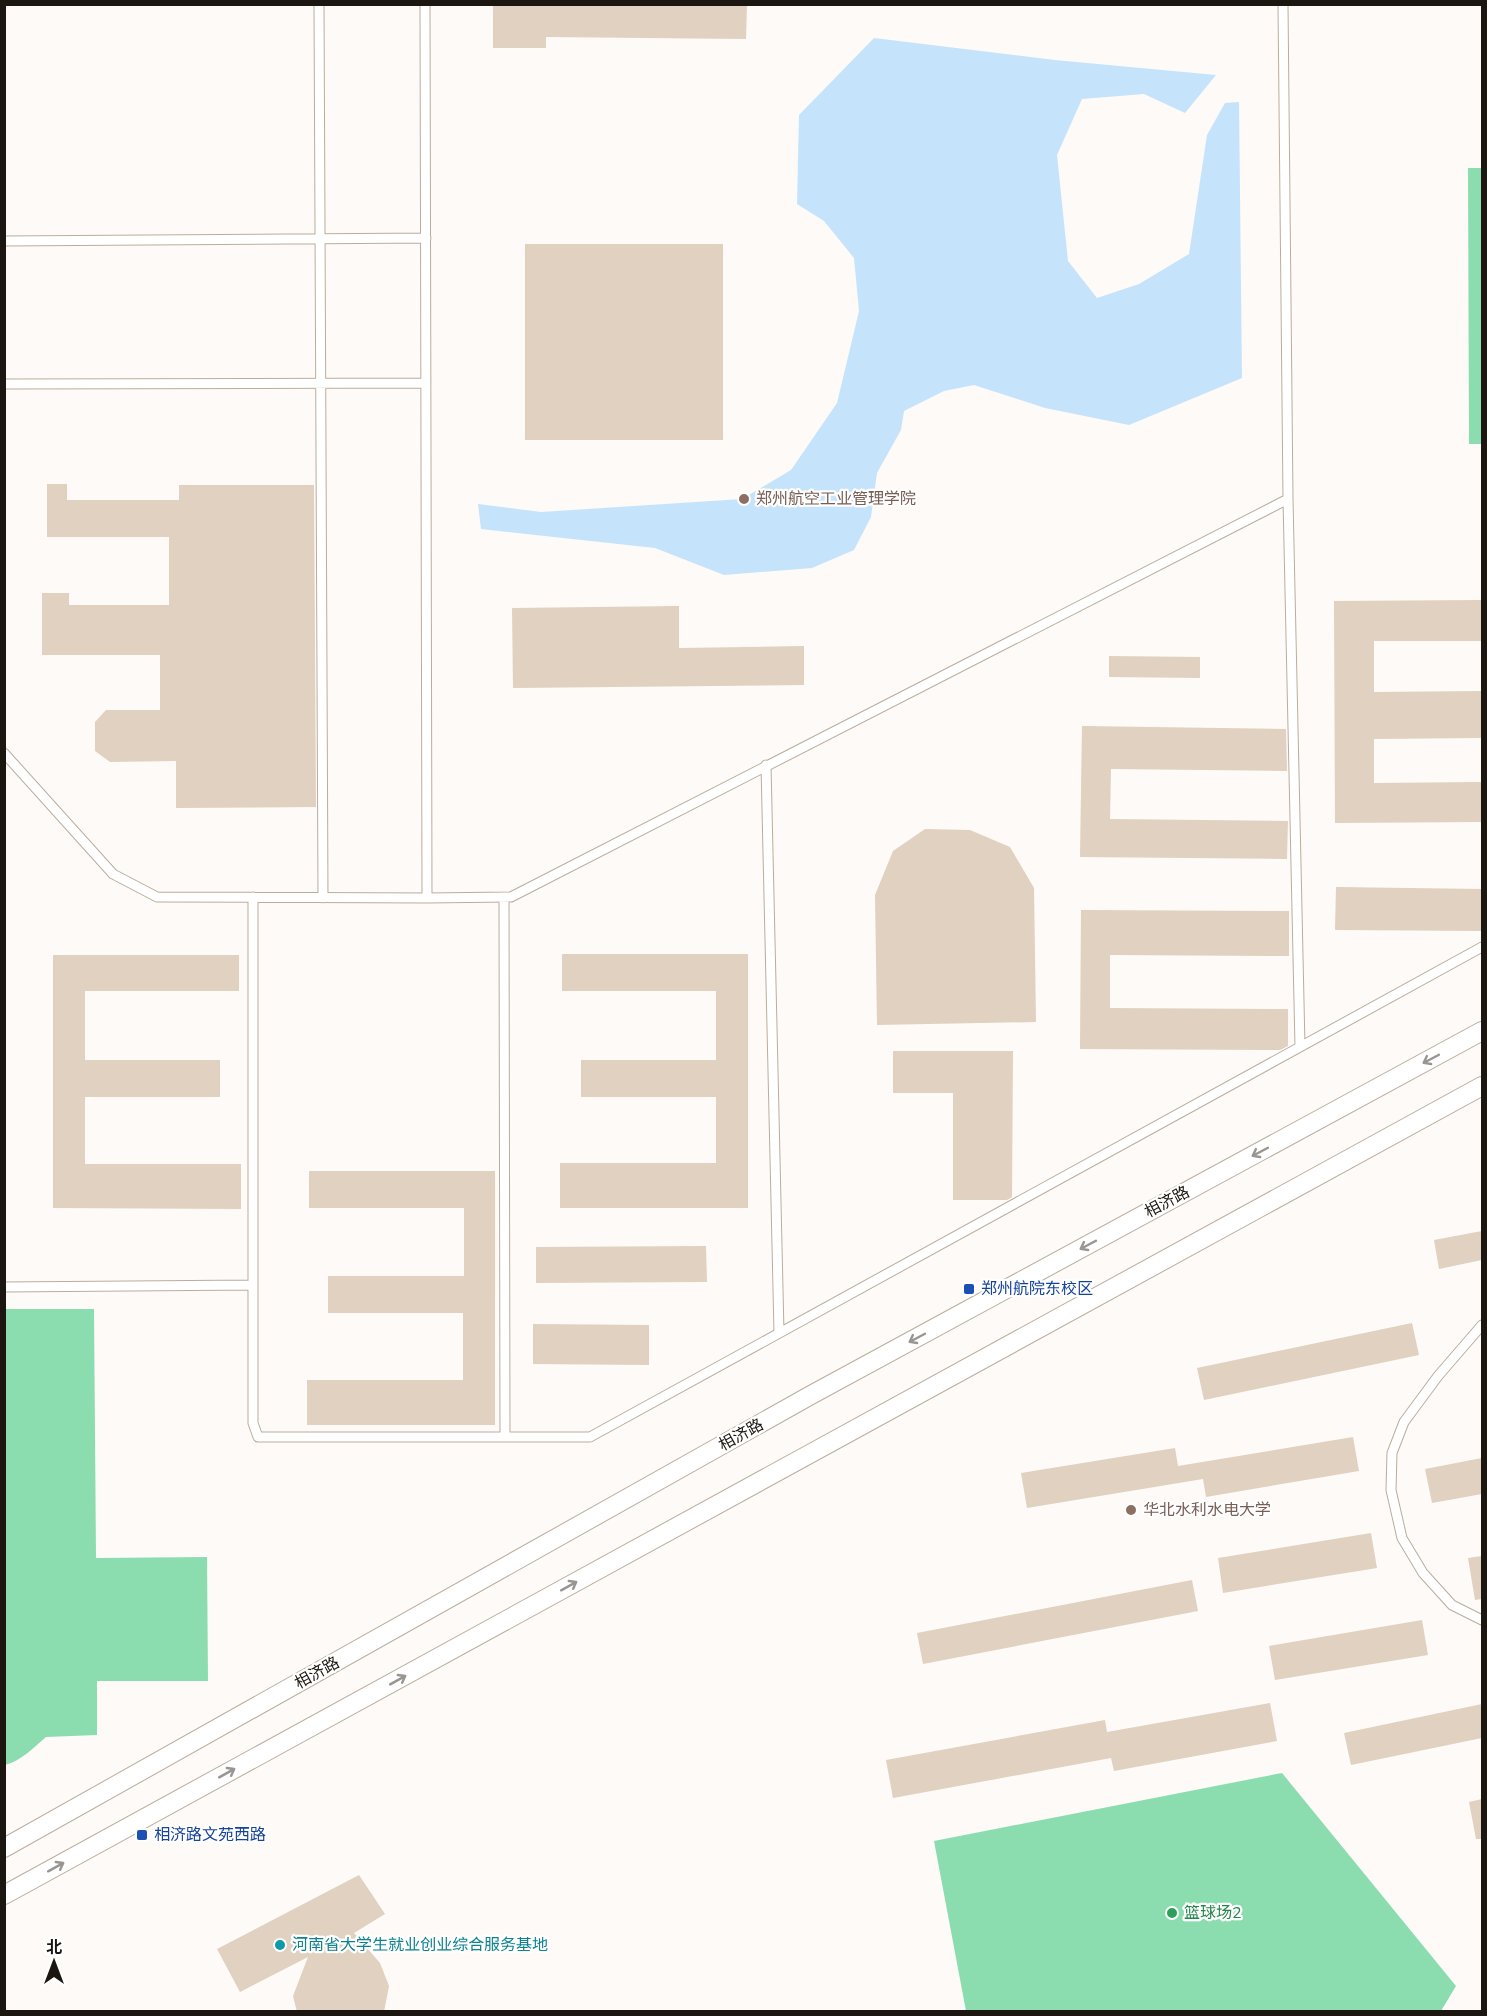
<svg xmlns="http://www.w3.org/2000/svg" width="1487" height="2016" font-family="'Nunito Sans','Noto Sans SC',sans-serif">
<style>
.green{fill:#8bddb0}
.water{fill:#c6e3fc}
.building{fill:#e0d1c1}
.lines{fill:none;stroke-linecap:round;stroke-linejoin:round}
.service-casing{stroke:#bbad9d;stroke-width:11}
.minor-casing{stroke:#bbad9d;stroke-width:20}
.service{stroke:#fff;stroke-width:9}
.minor{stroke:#fff;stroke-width:18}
.oneway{stroke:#989693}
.education-dot{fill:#8d6e63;stroke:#fff;stroke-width:2}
.transit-dot{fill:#1a4fb4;stroke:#fff;stroke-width:2}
.leisure-dot{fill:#2e9e5b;stroke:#fff;stroke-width:2}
.culture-dot{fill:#0f9aa8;stroke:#fff;stroke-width:2}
.labels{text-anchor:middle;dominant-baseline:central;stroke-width:4.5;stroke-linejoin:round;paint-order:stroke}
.education-label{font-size:16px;fill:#785e54;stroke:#fff;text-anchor:start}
.street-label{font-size:16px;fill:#1b1610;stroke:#fff}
.transit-label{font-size:16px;fill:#164399;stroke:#fff;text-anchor:start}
.leisure-label{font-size:16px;fill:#27864d;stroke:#fff;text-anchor:start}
.culture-label{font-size:16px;fill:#0d838f;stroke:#fff;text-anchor:start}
</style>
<rect width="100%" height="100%" fill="#fdfaf7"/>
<path class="green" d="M 1468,168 L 1482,168 L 1482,444 L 1469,444 Z
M 5,1309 L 94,1309 L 96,1558 L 207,1557 L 208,1681 L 97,1681 L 97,1735 L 46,1737 C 33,1748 21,1761 5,1765 Z
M 1282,1773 L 1456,1986 L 1441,2011 L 966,2011 L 934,1841 Z"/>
<path class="water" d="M 874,38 L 1055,60 L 1216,75 L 1185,113 L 1144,94 L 1082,99 L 1057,155 L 1068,261 L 1097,298 L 1139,284 L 1189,254 L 1207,135 L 1225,103 L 1239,102 L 1242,378 L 1129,425 L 1045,408 L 974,385 L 944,391 L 904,411 L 901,430 L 877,473 L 871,517 L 854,550 L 812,568 L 724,575 L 655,548 L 481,529 L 478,504 L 541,512 L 742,499 L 791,470 L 837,403 L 859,311 L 854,258 L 824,221 L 797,204 L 799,115 Z"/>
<path class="building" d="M 493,4 L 747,4 L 746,39 L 546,37 L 546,48 L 493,48 Z
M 525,244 L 723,244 L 723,440 L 525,440 Z
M 47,484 L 67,484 L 67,500 L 179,500 L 179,485 L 314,485 L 316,807 L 176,808 L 176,761 L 110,762 L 95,751 L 95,722 L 106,710 L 160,710 L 160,655 L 42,655 L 42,593 L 69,593 L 69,605 L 169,605 L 169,537 L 47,537 Z
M 1482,600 L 1482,641 L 1374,641 L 1374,692 L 1482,691 L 1482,738 L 1374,739 L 1374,783 L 1482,782 L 1482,822 L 1335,823 L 1334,601 Z
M 679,606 L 679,648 L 804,646 L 804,685 L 513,688 L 512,608 Z
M 1109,656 L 1200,657 L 1200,678 L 1109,677 Z
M 1082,726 L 1286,729 L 1287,771 L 1111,769 L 1110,819 L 1288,821 L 1287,859 L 1080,857 Z
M 925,829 L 970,830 L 1010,847 L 1034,888 L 1036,1022 L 877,1025 L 875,895 L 893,851 Z
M 1336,887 L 1482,889 L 1482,931 L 1335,930 Z
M 1081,910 L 1289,911 L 1289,956 L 1110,955 L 1110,1008 L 1288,1009 L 1288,1046 L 1280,1050 L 1080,1049 Z
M 562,954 L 748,954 L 748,1208 L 560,1208 L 560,1163 L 716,1163 L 716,1097 L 581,1097 L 581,1060 L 716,1060 L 716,991 L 562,991 Z
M 53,955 L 239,955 L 239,991 L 85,991 L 85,1060 L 220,1060 L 220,1097 L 85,1097 L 85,1164 L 241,1164 L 241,1209 L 53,1208 Z
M 893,1051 L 1013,1051 L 1012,1197 L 1007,1200 L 953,1200 L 953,1093 L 893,1093 Z
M 309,1171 L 495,1171 L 495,1425 L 307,1425 L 307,1380 L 463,1380 L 463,1313 L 328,1313 L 328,1276 L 464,1276 L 464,1208 L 309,1208 Z
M 1482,1231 L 1482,1260 L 1439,1269 L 1434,1240 Z
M 706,1246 L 707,1282 L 536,1283 L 536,1247 Z
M 1412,1323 L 1419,1355 L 1204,1400 L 1197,1368 Z
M 533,1324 L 649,1325 L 649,1365 L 533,1364 Z
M 1353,1437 L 1359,1471 L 1206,1497 L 1203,1479 L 1027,1508 L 1021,1473 L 1175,1448 L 1178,1466 Z
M 1482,1458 L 1482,1494 L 1432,1503 L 1425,1469 Z
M 1371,1533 L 1377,1568 L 1223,1593 L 1218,1558 Z
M 1482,1556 L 1482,1599 L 1475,1600 L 1468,1558 Z
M 1192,1580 L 1198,1611 L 923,1664 L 917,1633 Z
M 1422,1620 L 1428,1655 L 1275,1680 L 1269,1646 Z
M 1270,1703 L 1277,1741 L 1114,1771 L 1111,1758 L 893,1798 L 886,1760 L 1105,1720 L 1107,1732 Z
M 1482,1704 L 1482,1738 L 1351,1765 L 1344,1733 Z
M 1482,1799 L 1482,1839 L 1476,1839 L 1469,1802 Z
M 359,1875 L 385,1914 L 354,1933 L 380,1963 L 389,1986 L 384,2012 L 297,2012 L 293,1996 L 308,1957 L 240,1992 L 217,1949 Z"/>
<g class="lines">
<defs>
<path id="service" d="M 319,4 L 323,898
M 425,4 L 427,898
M 4,241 L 426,238
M 4,384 L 426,383
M 1288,499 L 1300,1047
M 4,753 L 113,874 L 157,897 L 427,898 L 511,897 L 1288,499 L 1283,4
M 766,765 L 779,1333
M 253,897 L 253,1423 L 258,1437 L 590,1437 L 1482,947
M 504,897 L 505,1437
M 4,1287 L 253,1285
M 1482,1325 L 1438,1376 L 1404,1422 L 1392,1453 L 1391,1490 L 1402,1538 L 1423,1573 L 1452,1605 L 1482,1620"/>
<path id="minor" d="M 4,1848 L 811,1395 L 1482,1031
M 4,1895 L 1482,1086"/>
</defs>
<use href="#service" class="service-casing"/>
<use href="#minor" class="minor-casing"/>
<use href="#service" class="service"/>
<use href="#minor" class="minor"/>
</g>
<defs><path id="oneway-shaft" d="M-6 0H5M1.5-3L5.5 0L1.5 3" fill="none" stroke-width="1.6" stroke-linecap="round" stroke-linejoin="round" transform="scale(1.5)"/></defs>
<g class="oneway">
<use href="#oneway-shaft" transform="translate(1431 1059) rotate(152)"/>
<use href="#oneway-shaft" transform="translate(1260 1152) rotate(152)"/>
<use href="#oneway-shaft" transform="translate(1088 1245) rotate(152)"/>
<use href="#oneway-shaft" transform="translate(917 1338) rotate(152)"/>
<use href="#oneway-shaft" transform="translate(569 1586) rotate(-29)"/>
<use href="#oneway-shaft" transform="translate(398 1680) rotate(-29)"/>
<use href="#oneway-shaft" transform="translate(227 1773) rotate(-29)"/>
<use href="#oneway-shaft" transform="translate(56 1867) rotate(-29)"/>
</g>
<g class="education-dot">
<circle cx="744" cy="499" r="6"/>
<circle cx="1131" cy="1510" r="6"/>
</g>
<g class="transit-dot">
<rect x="963" y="1283" width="12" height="12" rx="3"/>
<rect x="136" y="1829" width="12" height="12" rx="3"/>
</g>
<circle class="leisure-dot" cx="1172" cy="1913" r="6"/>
<circle class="culture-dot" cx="280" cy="1945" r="6"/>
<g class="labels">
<g class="education-label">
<text x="756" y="499">郑州航空工业管理学院</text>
<text x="1143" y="1510">华北水利水电大学</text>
</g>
<g class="street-label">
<text transform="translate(1167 1202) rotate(-28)">相济路</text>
<text transform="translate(741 1435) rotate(-29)">相济路</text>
<text transform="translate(317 1673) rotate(-29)">相济路</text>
</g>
<g class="transit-label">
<text x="981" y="1289">郑州航院东校区</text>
<text x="154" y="1835">相济路文苑西路</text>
</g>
<g class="leisure-label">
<text x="1184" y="1913">篮球场2</text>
</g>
<g class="culture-label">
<text x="292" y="1945">河南省大学生就业创业综合服务基地</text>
</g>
</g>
<rect width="1487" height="2016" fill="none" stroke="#1b1610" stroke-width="12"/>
<g transform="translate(54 1962)" stroke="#ffffff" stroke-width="4.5" paint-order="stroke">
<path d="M0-4.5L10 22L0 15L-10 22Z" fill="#1b1610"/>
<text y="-9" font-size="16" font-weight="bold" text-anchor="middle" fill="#1b1610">北</text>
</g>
</svg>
